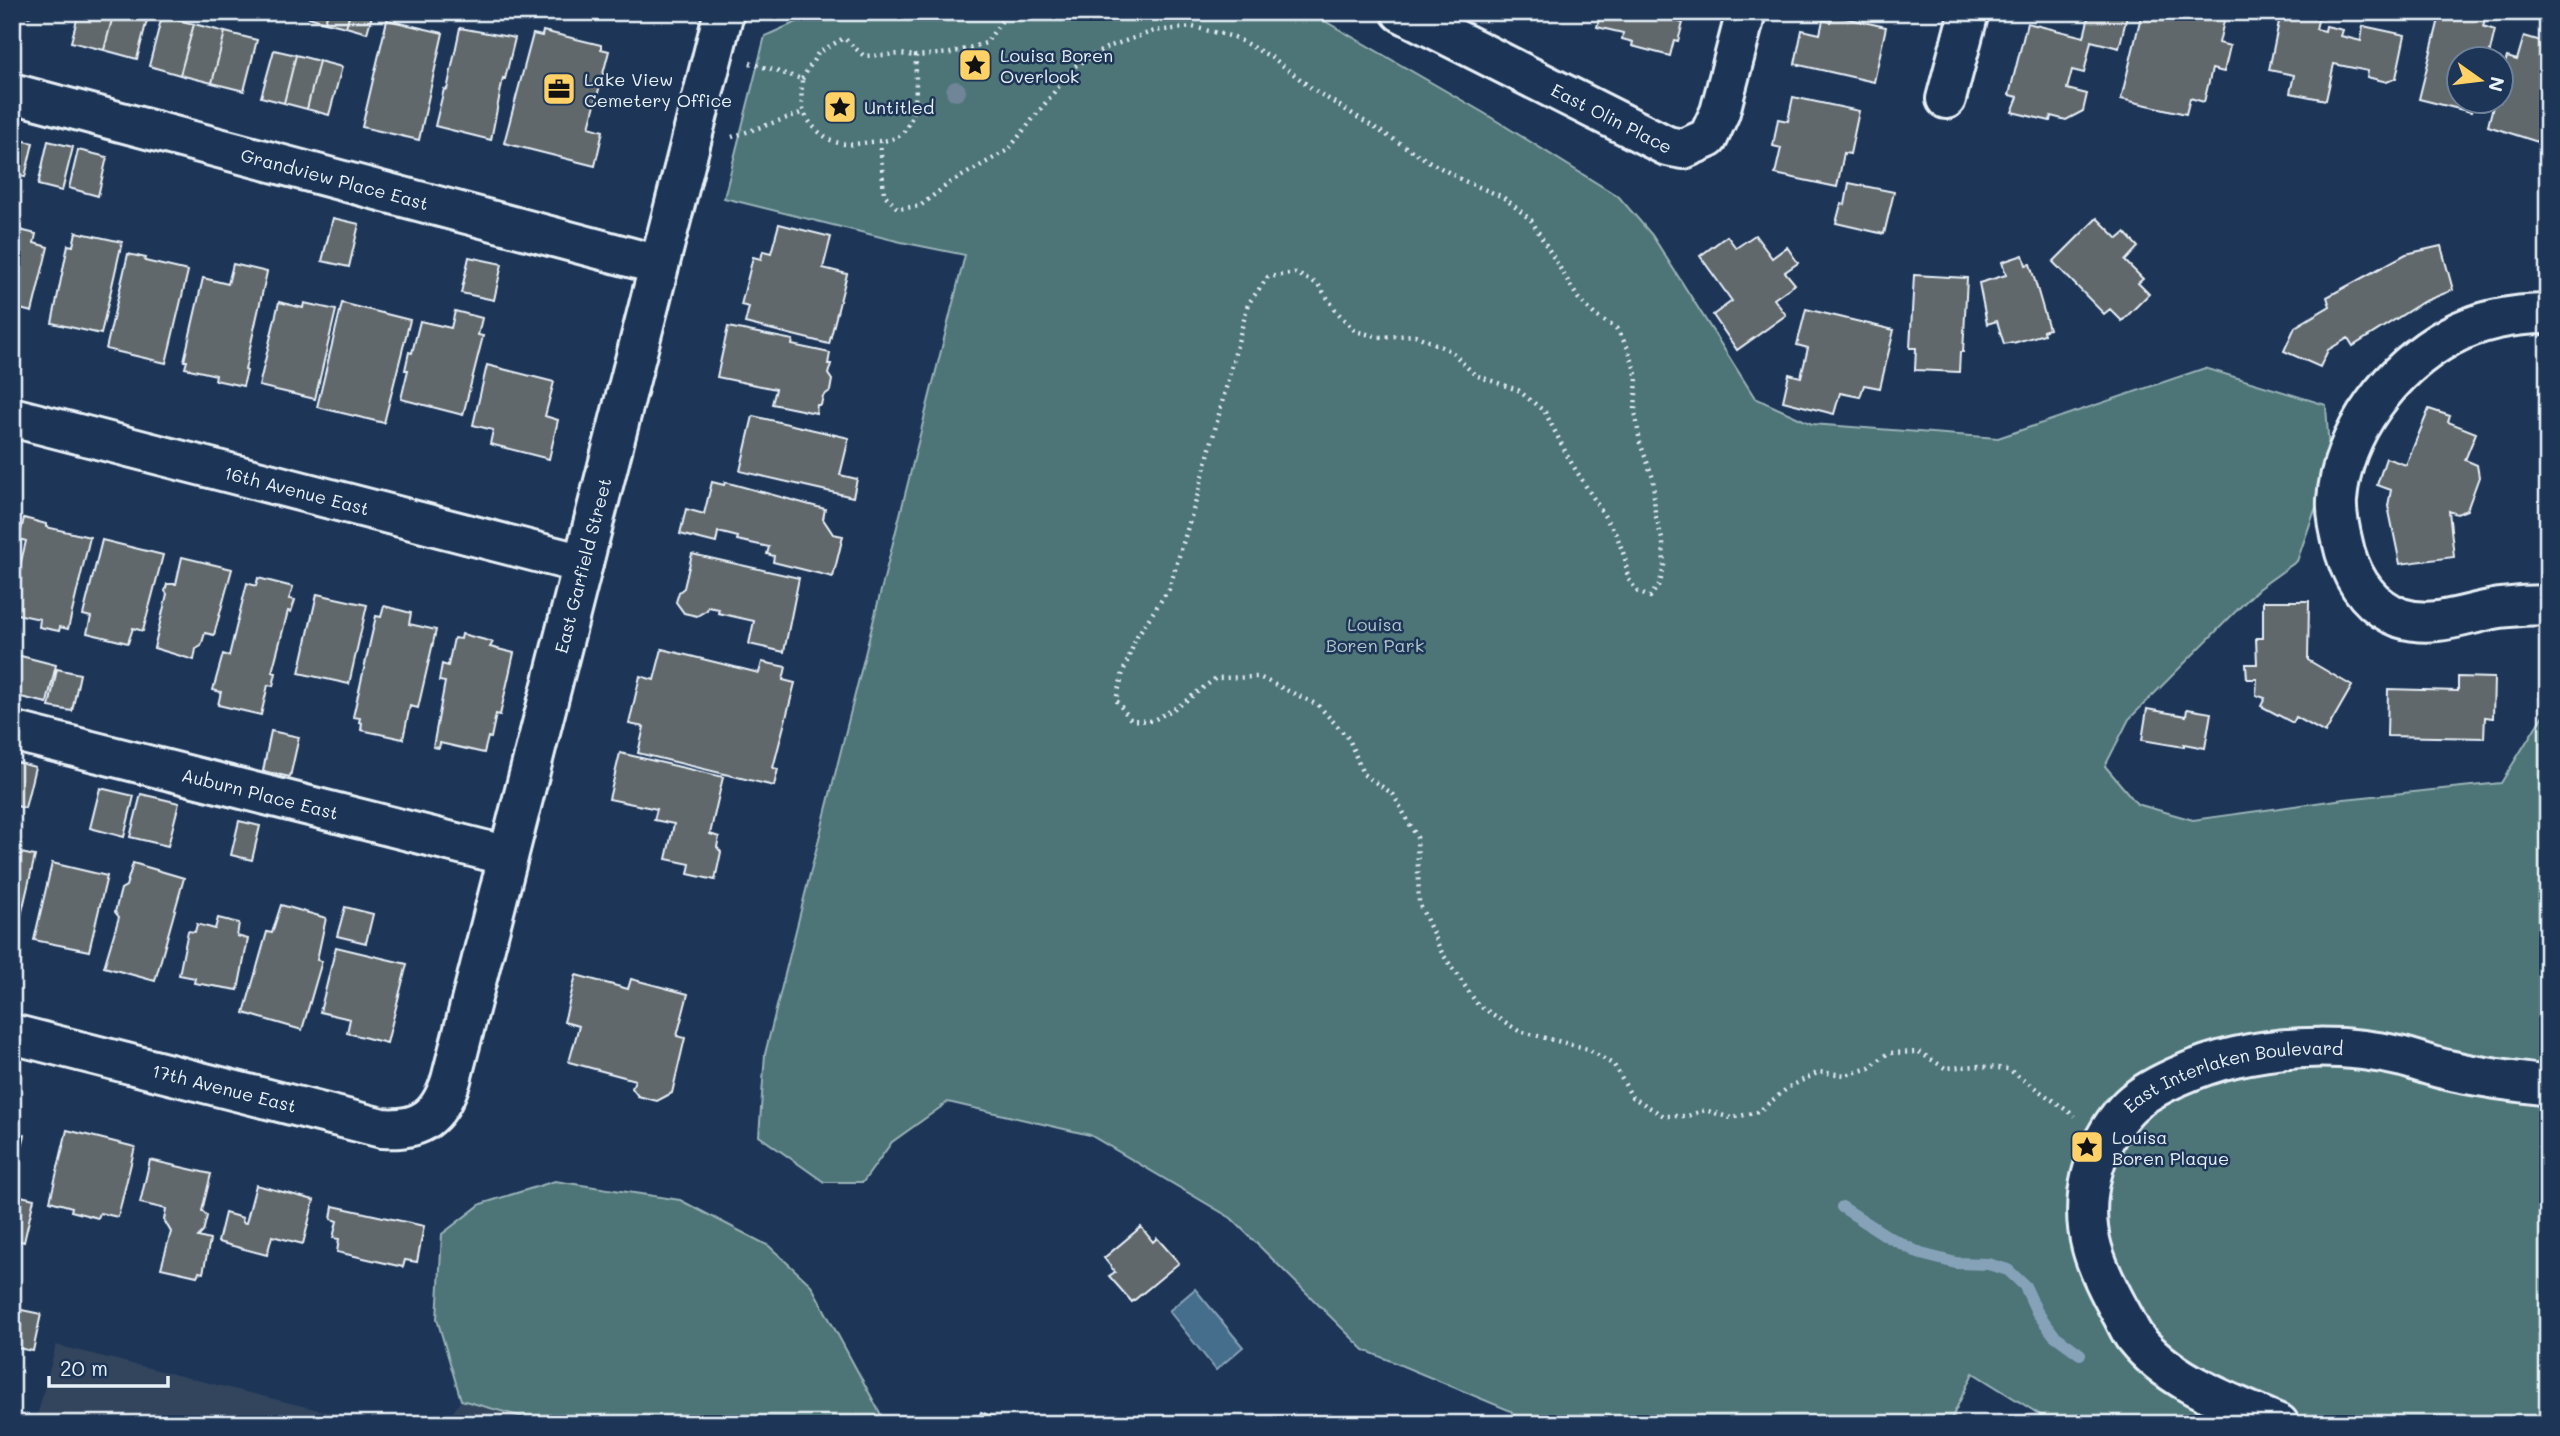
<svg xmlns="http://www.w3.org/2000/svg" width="2560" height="1436" font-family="Mali,sans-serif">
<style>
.built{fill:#31445d}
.green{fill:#4d7578;stroke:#9ab3b8;stroke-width:2}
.water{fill:#456e8d;stroke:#86a2b8;stroke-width:2}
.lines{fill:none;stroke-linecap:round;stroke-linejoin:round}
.stream{stroke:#86a2b8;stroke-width:12}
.building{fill:#61676c;stroke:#e8f1f8;stroke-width:2}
.minor-casing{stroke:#e8f1f8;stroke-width:44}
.path{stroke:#e8f1f8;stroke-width:4.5;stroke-dasharray:2 5;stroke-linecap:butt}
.minor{stroke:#1d3557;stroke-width:38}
.tree{fill:#6f8597}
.labels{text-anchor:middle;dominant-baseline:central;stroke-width:5;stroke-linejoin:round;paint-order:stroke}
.poi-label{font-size:18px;fill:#e8f1f8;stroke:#1d3557;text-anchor:start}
.street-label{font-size:18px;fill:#e8f1f8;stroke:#1d3557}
.park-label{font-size:18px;fill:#b2c6cb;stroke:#1d3557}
</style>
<rect width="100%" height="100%" fill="#1d3557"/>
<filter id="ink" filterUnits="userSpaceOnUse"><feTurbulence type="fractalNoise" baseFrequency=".0143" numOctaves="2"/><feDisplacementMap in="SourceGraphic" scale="14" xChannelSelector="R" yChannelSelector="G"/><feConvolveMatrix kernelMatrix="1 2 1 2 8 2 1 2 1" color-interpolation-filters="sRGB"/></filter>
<g filter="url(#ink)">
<path class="built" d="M 56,1345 L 331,1413 L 419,1424 L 35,1424 Z
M 461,1400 L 548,1424 L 445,1424 Z"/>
<path class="green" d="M 819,12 L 1309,12 L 1484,113 L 1619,197 L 1652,235 L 1755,398 L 1812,424 L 1998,438 L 2205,368 L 2326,405 L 2330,467 L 2297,561 L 2258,589 L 2129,719 L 2105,766 L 2137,804 L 2193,820 L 2344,799 L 2501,783 L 2548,707 L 2548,1424 L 2055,1424 L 1973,1373 L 1949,1424 L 1523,1424 L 1511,1411 L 1364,1350 L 1231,1218 L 1090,1135 L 948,1102 L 892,1142 L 863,1182 L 824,1182 L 759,1136 L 765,1054 L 965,255 L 901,242 L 724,198 L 765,36 Z
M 555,1181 L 680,1200 L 769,1246 L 811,1285 L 886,1424 L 548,1424 L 461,1400 L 437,1319 L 442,1234 L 481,1204 Z"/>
<path class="water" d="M 1195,1289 L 1243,1347 L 1216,1370 L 1169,1311 Z"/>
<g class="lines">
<path class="stream" d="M 1842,1207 L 1887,1236 L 1921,1254 L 1956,1263 L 1988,1264 L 2008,1270 L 2025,1286 L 2037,1312 L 2054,1335 L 2080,1354"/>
</g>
<path class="building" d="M 17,12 L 38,12 L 29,17 Z
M 79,12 L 114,12 L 104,50 L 71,42 Z
M 114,12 L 149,12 L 137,59 L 104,50 Z
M 306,12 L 328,12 L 325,22 L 305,16 Z
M 328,12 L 350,12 L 346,27 L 325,22 Z
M 350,12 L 373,12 L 367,33 L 346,27 Z
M 1601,12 L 1681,12 L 1679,22 L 1683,23 L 1678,41 L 1674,40 L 1670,56 L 1632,46 L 1633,42 L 1622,39 L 1623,33 L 1597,27 Z
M 2090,12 L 2128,12 L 2119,48 L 2091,41 L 2084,73 L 2072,70 L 2067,89 L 2087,94 L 2083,111 L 2066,120 L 2051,116 L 2050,121 L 2012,112 L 2018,97 L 2009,95 L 2027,23 L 2084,37 Z
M 2142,12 L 2226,12 L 2219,43 L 2230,46 L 2224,72 L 2212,69 L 2204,102 L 2190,98 L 2186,114 L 2121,99 Z
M 2281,12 L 2320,12 L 2316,29 L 2325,31 L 2326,26 L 2343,30 L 2341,36 L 2361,41 L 2363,26 L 2405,35 L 2396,78 L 2387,82 L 2367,77 L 2368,71 L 2334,64 L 2326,100 L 2290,93 L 2294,75 L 2269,70 Z
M 2446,12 L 2485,19 L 2483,26 L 2495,30 L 2488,60 L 2458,60 L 2458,102 L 2474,102 L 2471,112 L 2419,99 L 2440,15 L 2445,16 Z
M 1832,15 L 1886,27 L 1874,82 L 1795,64 L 1802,30 L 1820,34 L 1823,20 L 1830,22 Z
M 162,16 L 194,24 L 180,75 L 149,66 Z
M 387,20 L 443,33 L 419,140 L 362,127 Z
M 194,24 L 225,32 L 212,83 L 180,75 Z
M 460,28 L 515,38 L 505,79 L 503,78 L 491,140 L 435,126 L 444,89 L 447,90 Z
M 543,31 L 601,45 L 601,49 L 609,51 L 589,127 L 603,131 L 595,166 L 504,143 L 533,34 L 542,36 Z
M 225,32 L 257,40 L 244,91 L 212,83 Z
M 2524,36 L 2548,43 L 2548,119 L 2541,143 L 2488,126 L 2494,102 L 2500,102 L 2500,80 L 2507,57 L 2517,60 Z
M 274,50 L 296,55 L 284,103 L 261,97 Z
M 296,55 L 319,61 L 307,109 L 284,103 Z
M 319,61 L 342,67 L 329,115 L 307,109 Z
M 1793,97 L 1859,111 L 1850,154 L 1844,153 L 1837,187 L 1775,174 L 1781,148 L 1773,146 L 1778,119 L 1788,121 Z
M 12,138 L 33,143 L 25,177 L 12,174 Z
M 48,141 L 73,147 L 62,191 L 38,185 Z
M 78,150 L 107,157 L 98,196 L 69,188 Z
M 1849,183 L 1894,192 L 1884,234 L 1836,223 L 1841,204 L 1845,205 Z
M 333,218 L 359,224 L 349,267 L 322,261 Z
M 2097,218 L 2118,239 L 2125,233 L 2138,247 L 2125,261 L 2143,279 L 2138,283 L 2149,294 L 2122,321 L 2110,309 L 2104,314 L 2053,262 Z
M 779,224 L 831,237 L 823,268 L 847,274 L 829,344 L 745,323 L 749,307 L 741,305 L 753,257 L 761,259 L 763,251 L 771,253 Z
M 12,228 L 36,234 L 34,243 L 48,247 L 32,312 L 12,307 Z
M 76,232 L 122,242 L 101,334 L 52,323 L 68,245 L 73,246 Z
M 1755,235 L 1772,258 L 1787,247 L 1798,263 L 1785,272 L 1795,284 L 1774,299 L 1786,315 L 1737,350 L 1713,315 L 1732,301 L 1700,256 L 1727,236 L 1736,248 Z
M 2441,246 L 2453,290 L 2423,302 L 2353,346 L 2348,338 L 2328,350 L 2320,367 L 2284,351 L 2295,327 L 2330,306 L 2327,297 L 2406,254 Z
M 128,254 L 146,258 L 145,261 L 188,271 L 166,363 L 106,349 Z
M 2023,255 L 2026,265 L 2030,264 L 2049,329 L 2043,331 L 2044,334 L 2013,343 L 2012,342 L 2004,344 L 1997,321 L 1987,324 L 1979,283 L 2006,275 L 2002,262 Z
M 469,257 L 502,264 L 494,300 L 461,293 Z
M 233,264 L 267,272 L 245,370 L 247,371 L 243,386 L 215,380 L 216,375 L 185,368 L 187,361 L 184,361 L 203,278 L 228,284 Z
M 1914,275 L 1967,278 L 1963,352 L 1960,352 L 1959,372 L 1915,370 L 1916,348 L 1910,348 Z
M 279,302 L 303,308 L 304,303 L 336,310 L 315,399 L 259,386 Z
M 342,303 L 410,320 L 384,423 L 317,407 Z
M 1806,309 L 1894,330 L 1880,388 L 1864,385 L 1860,397 L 1840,393 L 1834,414 L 1783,401 L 1789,374 L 1801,377 L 1808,348 L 1797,345 Z
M 455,311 L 482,318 L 478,335 L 483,336 L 463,415 L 401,399 L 408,370 L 405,370 L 409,352 L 412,353 L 420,321 L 451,328 Z
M 728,327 L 793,340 L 792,345 L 830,353 L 828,364 L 831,364 L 828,374 L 832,380 L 830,391 L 823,396 L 821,405 L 817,405 L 816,413 L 772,404 L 776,389 L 717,377 Z
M 487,365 L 554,382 L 545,416 L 558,420 L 549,459 L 490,444 L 493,430 L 473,425 Z
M 2429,409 L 2450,416 L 2448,422 L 2476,433 L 2465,460 L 2477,465 L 2479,477 L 2467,510 L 2457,514 L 2449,511 L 2454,557 L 2400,564 L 2388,506 L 2391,490 L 2377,485 L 2386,458 L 2406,465 Z
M 753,416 L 849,438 L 840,475 L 857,479 L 853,497 L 740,471 Z
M 712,482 L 724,485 L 725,482 L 825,509 L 823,519 L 833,534 L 843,536 L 833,577 L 773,562 L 774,556 L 767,554 L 769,547 L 737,540 L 738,537 L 718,532 L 716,543 L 680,534 L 686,509 L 704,514 Z
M 2548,513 L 2548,556 L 2541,555 Z
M 24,518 L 46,524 L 46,527 L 90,537 L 68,629 L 60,627 L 59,631 L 39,627 L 40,619 L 12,613 L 12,599 L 26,541 L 19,539 Z
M 102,540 L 163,555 L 143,631 L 133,628 L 128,643 L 87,633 L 91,617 L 83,615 Z
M 692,554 L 799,578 L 784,652 L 749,644 L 754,621 L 718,613 L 719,609 L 708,607 L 707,610 L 697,616 L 684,613 L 676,602 L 679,592 L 684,588 Z
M 182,557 L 232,569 L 214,635 L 205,633 L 201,646 L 196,649 L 194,660 L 154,648 L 167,594 L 165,591 L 167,584 L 176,584 Z
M 258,578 L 293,587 L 289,599 L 295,600 L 291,612 L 288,611 L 272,672 L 276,673 L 273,686 L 268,685 L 261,715 L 218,705 L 221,692 L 213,690 L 223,654 L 229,656 L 247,583 L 256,586 Z
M 317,594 L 367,605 L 349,684 L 299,673 Z
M 2263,601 L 2309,601 L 2308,660 L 2352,686 L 2325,733 L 2296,717 L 2293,723 L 2261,706 L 2265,698 L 2256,695 L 2257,679 L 2247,679 L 2246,664 L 2257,664 L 2256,638 L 2263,638 Z
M 384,606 L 411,613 L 409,624 L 436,630 L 418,708 L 410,706 L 403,739 L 361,730 L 362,723 L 359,722 L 360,718 L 353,717 L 376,616 L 381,617 Z
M 462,634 L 493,642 L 490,647 L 514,653 L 500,715 L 496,714 L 491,738 L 488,737 L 484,753 L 440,743 L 439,748 L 433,747 L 445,682 L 439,681 L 442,664 L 448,666 L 454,638 L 461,639 Z
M 662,649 L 759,673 L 762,662 L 786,667 L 783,680 L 795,683 L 773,768 L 778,769 L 774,786 L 638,753 L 644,727 L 629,724 L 640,676 L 654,680 Z
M 17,655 L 56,665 L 47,703 L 12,695 L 12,674 Z
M 57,669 L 80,674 L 72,711 L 49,707 Z
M 2458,677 L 2494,678 L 2493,718 L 2485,717 L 2484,738 L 2387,736 L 2388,689 L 2458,691 Z
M 2147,709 L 2186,716 L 2187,709 L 2211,713 L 2205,748 L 2184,744 L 2184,747 L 2142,740 Z
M 271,731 L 299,737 L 290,777 L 263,771 Z
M 620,753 L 723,777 L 710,834 L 719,837 L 717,847 L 721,852 L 715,880 L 688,874 L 690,864 L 666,859 L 674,824 L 654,820 L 657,809 L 609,799 Z
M 12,761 L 35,767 L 25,808 L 12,805 Z
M 100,788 L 134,796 L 124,837 L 90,828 Z
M 141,794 L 179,803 L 168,846 L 130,837 Z
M 239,821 L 260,826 L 252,860 L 231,855 Z
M 12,851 L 35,856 L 17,933 L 12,932 Z
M 52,863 L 107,876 L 89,951 L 34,940 Z
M 133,863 L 184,878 L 155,981 L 104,967 L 119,917 L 115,912 L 121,889 L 126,886 Z
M 281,905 L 326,918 L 317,960 L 322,961 L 302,1030 L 244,1013 L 267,932 L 272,933 Z
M 345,907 L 373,914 L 366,943 L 337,936 Z
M 218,918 L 239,923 L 237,936 L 248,939 L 238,990 L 194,983 L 195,978 L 179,975 L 188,931 L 195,932 L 197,924 L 215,929 Z
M 336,947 L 407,964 L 387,1043 L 347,1033 L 350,1019 L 320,1012 Z
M 576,975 L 628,989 L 631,979 L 688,994 L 677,1036 L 685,1038 L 672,1093 L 657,1101 L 638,1096 L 632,1088 L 635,1080 L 569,1062 L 579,1026 L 564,1022 Z
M 12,1111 L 19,1113 L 17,1132 L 25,1135 L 20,1154 L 12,1152 Z
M 67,1130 L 135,1147 L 118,1217 L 100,1213 L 98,1218 L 71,1211 L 72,1207 L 50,1201 Z
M 150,1160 L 211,1174 L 202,1211 L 207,1216 L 203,1232 L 198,1237 L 210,1240 L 203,1273 L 199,1272 L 197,1276 L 161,1268 L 171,1232 L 164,1220 L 166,1209 L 140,1203 Z
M 256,1185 L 314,1200 L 303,1244 L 272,1236 L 267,1255 L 218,1242 L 225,1213 L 243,1218 L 242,1222 L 246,1223 Z
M 12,1194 L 34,1199 L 24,1242 L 12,1239 Z
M 333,1206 L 424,1226 L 417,1262 L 405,1260 L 403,1267 L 337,1252 L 339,1239 L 333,1238 L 337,1221 L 331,1219 Z
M 1141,1227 L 1153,1242 L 1157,1238 L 1179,1263 L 1132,1302 L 1109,1276 L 1115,1272 L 1104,1258 Z
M 12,1308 L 41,1314 L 33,1351 L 12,1347 Z
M 981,1412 L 1011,1424 L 976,1424 Z"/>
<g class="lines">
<defs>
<g id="minor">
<path id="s1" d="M 1401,12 L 1667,146 L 1683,149 L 1708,138 L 1720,112 L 1746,12"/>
<path id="s2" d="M 12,93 L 659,265"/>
<path d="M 1946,99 L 1969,12"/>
<path d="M 2548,314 C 2515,314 2480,320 2450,336 C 2392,368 2342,432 2337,500 C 2336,518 2341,535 2345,552 C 2354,582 2371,607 2401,618 C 2435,629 2467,613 2500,608 C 2516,606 2532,605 2548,605"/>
<path id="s3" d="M 12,417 L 583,564"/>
<path id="s4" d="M 12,731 L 508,856"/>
<path id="s5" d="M 12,1034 L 382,1128 C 421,1131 439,1117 451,1080 L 724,12"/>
<path id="s6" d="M 2279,1424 C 2229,1402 2171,1383 2135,1338 C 2129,1330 2125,1319 2120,1311 C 2109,1291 2098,1270 2092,1248 C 2079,1201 2093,1145 2126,1109 C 2147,1086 2203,1064 2235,1057 C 2289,1045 2348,1044 2403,1057 C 2418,1061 2433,1067 2448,1070 C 2481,1078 2515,1081 2548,1086"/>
</g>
</defs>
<use href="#minor" class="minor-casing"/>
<path class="path" d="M 750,63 L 802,79 C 802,90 800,102 804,112 C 809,125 825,140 839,143 C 850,146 861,143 871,142 C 888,140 900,141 908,125 C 919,107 915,77 916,56 L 951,53 L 986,43 L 1008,12
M 802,79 L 818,53 L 844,38 L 864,56 L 900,54 L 916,56
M 732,137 L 804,112
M 880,141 L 884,194 L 898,209 L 920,206 L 948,184 L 1008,150 L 1075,66 L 1108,47 L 1154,31 L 1193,27 L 1234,37 L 1273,58 L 1314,90 L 1425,159 L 1462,180 L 1503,197 L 1531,220 L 1578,298 L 1596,316 L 1616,328 L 1629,350 L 1637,378 L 1635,410 L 1640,443 L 1653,478 L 1655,513 L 1663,543 L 1664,566 L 1660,583 L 1650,597 L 1638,592 L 1628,579 L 1625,558 L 1617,536 L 1569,459 L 1545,412 L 1518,390 L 1475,375 L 1451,351 L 1415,335 L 1379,337 L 1355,331 L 1337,312 L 1318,284 L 1295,273 L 1268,277 L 1248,304 L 1198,494 L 1169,589 L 1137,636 L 1123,672 L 1116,700 L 1131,720 L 1152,721 L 1179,706 L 1216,678 L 1259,677 L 1318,705 L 1349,739 L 1363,774 L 1393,794 L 1417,837 L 1419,903 L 1442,953 L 1478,1005 L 1519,1031 L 1588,1049 L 1614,1065 L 1632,1097 L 1664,1116 L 1688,1116 L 1705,1110 L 1731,1118 L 1758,1112 L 1789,1087 L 1819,1072 L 1846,1075 L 1869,1068 L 1888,1053 L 1919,1052 L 1945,1068 L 1977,1066 L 2008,1069 L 2075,1116"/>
<use href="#minor" class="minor"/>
</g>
<circle class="tree" cx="956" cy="91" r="10"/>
</g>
<defs>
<symbol id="sight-square" viewBox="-11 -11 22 22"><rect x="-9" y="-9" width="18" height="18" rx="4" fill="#ffd166" stroke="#1d3557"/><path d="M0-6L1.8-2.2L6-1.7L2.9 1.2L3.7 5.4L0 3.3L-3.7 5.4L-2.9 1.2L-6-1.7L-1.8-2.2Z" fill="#111"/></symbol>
<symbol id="office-square" viewBox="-11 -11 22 22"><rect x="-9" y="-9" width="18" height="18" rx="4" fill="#ffd166" stroke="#1d3557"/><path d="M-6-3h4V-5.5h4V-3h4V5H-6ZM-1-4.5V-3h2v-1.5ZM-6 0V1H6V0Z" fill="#111"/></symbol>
</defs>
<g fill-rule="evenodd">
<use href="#sight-square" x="956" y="46" width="38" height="38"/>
<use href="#office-square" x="540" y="70" width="38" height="38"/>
<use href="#sight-square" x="821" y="88" width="38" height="38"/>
<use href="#sight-square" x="2068" y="1128" width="38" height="38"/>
</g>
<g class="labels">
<g class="poi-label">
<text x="1000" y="55">Louisa Boren<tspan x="1000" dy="21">Overlook</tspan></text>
<text x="584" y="79">Lake View<tspan x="584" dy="21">Cemetery Office</tspan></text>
<text x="864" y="107">Untitled</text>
<text x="2112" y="1137">Louisa<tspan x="2112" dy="21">Boren Plaque</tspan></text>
</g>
<g class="street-label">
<text stroke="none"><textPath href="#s1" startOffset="236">East Olin Place</textPath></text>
<text stroke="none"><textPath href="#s2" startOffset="334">Grandview Place East</textPath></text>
<text stroke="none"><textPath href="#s3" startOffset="294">16th Avenue East</textPath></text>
<text stroke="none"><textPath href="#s5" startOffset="1006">East Garfield Street</textPath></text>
<text stroke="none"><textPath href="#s4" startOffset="256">Auburn Place East</textPath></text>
<text stroke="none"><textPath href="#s6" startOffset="534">East Interlaken Boulevard</textPath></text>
<text stroke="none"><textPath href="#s5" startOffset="219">17th Avenue East</textPath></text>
</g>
<g class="park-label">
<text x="1375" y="624">Louisa<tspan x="1375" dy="21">Boren Park</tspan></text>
</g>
</g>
<rect width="2560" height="1436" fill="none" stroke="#1d3557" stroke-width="42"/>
<rect x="21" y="21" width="2518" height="1394" fill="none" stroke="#e8f1f8" stroke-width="2.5" filter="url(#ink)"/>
<g transform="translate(2480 80) rotate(104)"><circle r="33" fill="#1d3557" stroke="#6e8097" stroke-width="2"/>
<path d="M0-5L12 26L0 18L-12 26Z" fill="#ffd166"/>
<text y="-10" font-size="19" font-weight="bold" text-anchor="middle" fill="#e8f1f8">N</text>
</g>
<path d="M49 1376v10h119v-10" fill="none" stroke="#e8f1f8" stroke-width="3.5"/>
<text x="60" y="1376" font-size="21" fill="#e8f1f8" stroke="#1d3557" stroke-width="5" paint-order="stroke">20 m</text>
</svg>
